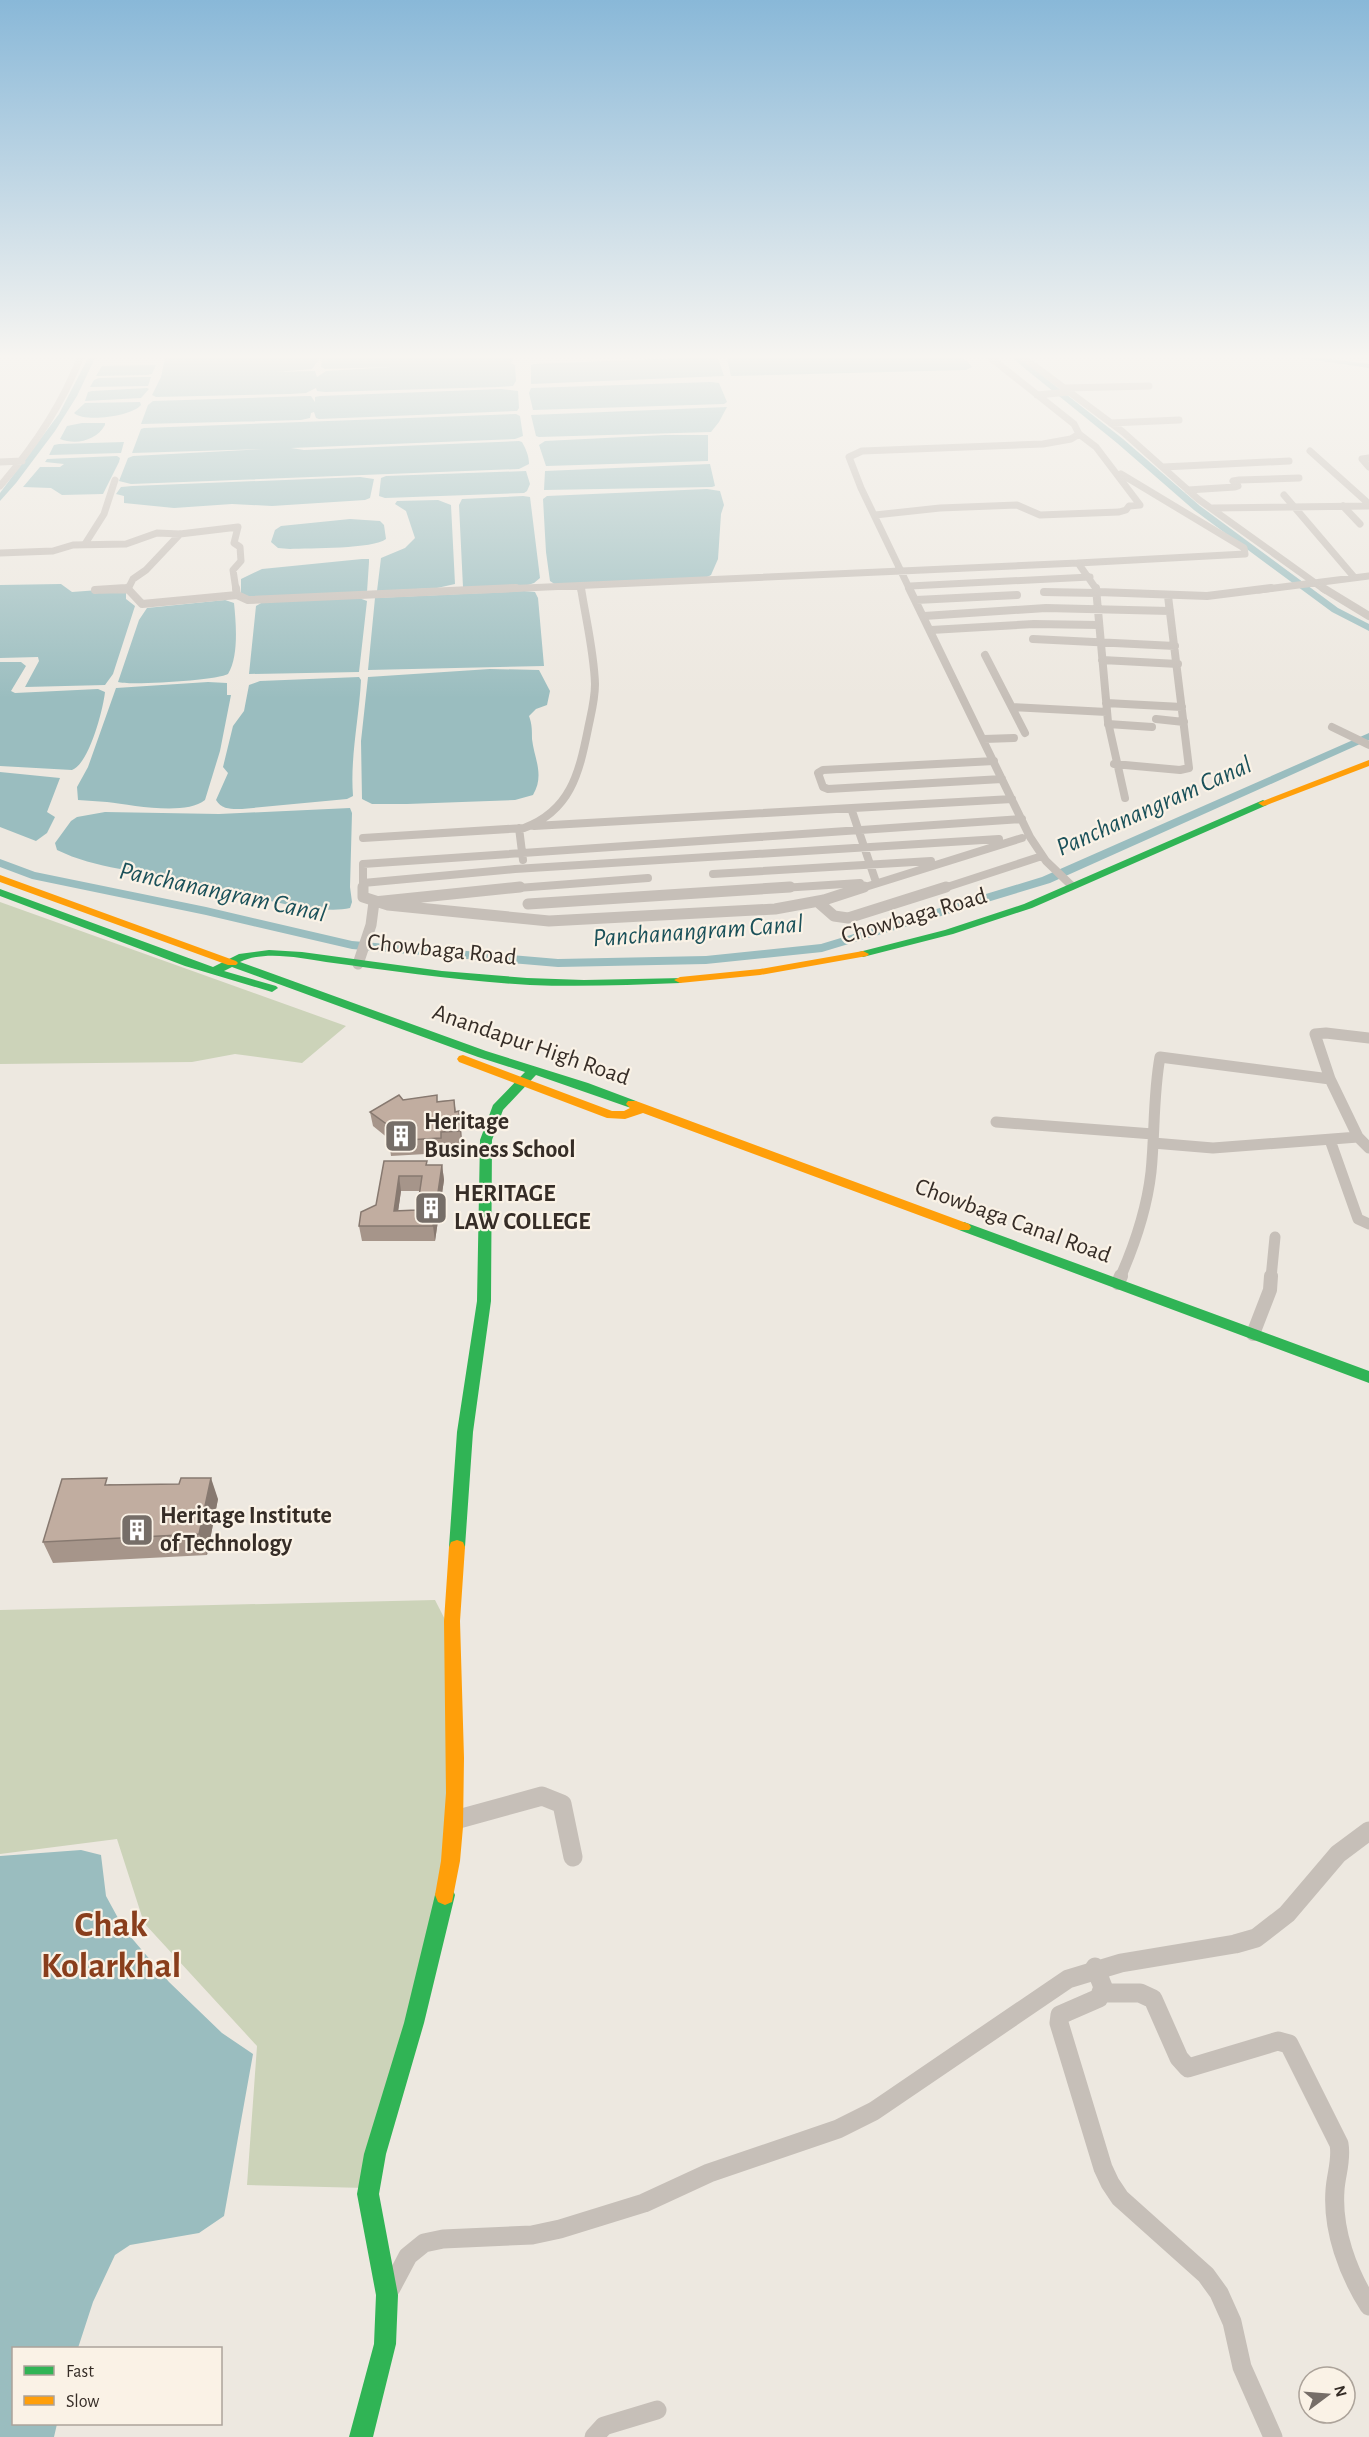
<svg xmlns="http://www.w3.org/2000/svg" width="1369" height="2437" font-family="'Alegreya Sans',sans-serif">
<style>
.green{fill:#ccd3b9}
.water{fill:#9abdbf}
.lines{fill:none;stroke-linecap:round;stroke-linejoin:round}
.canal{fill:#9abdbf;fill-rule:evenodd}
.street-far4{stroke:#c6bfb8;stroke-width:7}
.street-far3{stroke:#c6bfb8;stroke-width:8}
.street-far2{stroke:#c6bfb8;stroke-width:11}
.street-far1{stroke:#c6bfb8;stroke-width:14}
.street{stroke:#c6bfb8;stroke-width:19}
.fast{fill:#30b455;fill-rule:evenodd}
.slow{fill:#ff9f0a;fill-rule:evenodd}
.wall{fill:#a6958a;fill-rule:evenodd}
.shaded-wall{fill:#877970}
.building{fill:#c1ada0;stroke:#877970;stroke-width:1.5;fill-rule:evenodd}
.labels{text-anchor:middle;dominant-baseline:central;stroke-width:4.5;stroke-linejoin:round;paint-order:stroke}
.street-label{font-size:24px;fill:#362d27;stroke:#faf2e6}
.poi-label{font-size:24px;font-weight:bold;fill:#362d27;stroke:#faf2e6;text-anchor:start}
.water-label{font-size:26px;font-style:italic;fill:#1b515a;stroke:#faf2e6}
.near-district-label{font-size:36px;font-weight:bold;fill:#893e1c;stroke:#faf2e6}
</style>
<rect width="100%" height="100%" fill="#ede8e0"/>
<path class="green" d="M 0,902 L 346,1026 L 302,1063 L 235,1054 L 192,1062 L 0,1064 Z
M 435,1600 L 455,1639 L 459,1852 L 366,2188 L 247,2185 L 257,2046 L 144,1923 L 117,1839 L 0,1854 L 0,1610 Z"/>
<path class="water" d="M 165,358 L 320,358 L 312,369 L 275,372 L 315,371 L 317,377 L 326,371 L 392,367 L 325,369 L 321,367 L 322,360 L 320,358 L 514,358 L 511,363 L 515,365 L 516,381 L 513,386 L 498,387 L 325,392 L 317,391 L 316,388 L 306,393 L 290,394 L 156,397 L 152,395 L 161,377 Z
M 682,358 L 718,358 L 724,376 L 531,384 L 531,365 L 533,364 Z
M 727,358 L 960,358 L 967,361 L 972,367 L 966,370 L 731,376 Z
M 156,365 L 152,374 L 147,375 L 96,376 L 102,366 Z
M 142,377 L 151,377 L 148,386 L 90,387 L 94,380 L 99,378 Z
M 711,382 L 719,383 L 727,402 L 724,404 L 533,410 L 529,393 L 531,388 Z
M 147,388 L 149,389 L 141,398 L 85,401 L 88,392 L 92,391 Z
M 501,389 L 518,391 L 519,408 L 517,411 L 319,419 L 316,418 L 314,412 L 311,413 L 310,418 L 301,420 L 141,424 L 148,405 L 153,401 L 306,396 L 311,396 L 315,402 L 315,397 L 320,396 Z
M 140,402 L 141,405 C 132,416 85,423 74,413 L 85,403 Z
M 727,407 L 719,422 L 711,432 L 539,437 L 536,436 L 531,415 Z
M 516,414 L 520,416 L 523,436 L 515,439 L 291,448 L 304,450 L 519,441 L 522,442 C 526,449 529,456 529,464 L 519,469 L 131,484 L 119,481 L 128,458 L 133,456 L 264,449 L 132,453 L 141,429 L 144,428 Z
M 82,423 L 105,423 L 105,425 C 96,441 76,445 60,439 L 67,426 Z
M 665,435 L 708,435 L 708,461 L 546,466 L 539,445 L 545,441 Z
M 124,442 L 121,453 L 49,455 L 54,445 L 59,444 Z
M 117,456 L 120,458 L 119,462 L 103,494 L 62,495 L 51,488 L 23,487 L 40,467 L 60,467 L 64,464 L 45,462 L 47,459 Z
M 710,464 L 715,486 L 712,487 L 544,490 L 545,471 Z
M 526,471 L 530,484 L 527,491 L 524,493 L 385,498 L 379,496 L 381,478 L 386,476 Z
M 360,477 L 374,479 L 370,498 L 365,500 L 272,506 L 232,504 L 174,508 L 124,503 L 124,496 L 116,494 L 121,487 L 132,486 Z
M 707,489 L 720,491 L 724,505 L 721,514 L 718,559 L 711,575 L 705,578 L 556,585 L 550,581 L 546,552 L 543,499 L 547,496 Z
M 523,496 L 530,497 L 540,578 L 534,583 L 525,586 L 463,587 L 459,505 L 462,499 Z
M 438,500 L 451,505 L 455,584 L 437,588 L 377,591 L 381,558 L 405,548 L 415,538 L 406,511 L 395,504 L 397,501 Z
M 350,519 L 380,521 L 384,525 L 386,539 C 374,549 309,548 290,549 L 278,548 L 271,542 L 275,530 L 281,526 Z
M 362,559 L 369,559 L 369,562 L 367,592 L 251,597 L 241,594 L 241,579 L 262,569 Z
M 61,584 L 72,592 L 112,589 L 126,593 L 126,599 L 135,606 L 113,674 L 105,685 L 25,687 L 39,661 L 38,657 L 0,658 L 0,585 Z
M 524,591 L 535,592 L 538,598 L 544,666 L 368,670 L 375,598 Z
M 359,598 L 367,601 L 359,672 L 249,674 L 256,606 L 263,602 Z
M 225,600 L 234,603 C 236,623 239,656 228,674 C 219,680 129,686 118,682 L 139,620 L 147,608 Z
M 0,662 L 21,662 L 26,666 L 11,691 L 15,693 L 98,689 L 105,692 C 103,710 89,764 72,770 L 0,766 Z
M 490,669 L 539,670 L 550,691 L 547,705 L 536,709 L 529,716 C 532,724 532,730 532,739 C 534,758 545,775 533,795 L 515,800 L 407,804 L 372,804 L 362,799 L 361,741 L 368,677 Z
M 359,677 L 361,680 C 359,719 350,757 353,796 L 347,799 L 242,809 C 232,809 222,810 216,800 L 228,773 L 223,767 L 233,726 L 244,711 L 249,685 L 260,681 Z
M 208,682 L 227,683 L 227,695 L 231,695 L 220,751 L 205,800 C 185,816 132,805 107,802 C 97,801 88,801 78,800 L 77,787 L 88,767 L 116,688 Z
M 0,772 L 60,778 L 47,812 L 55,817 L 47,833 L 36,841 L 0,827 Z
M 350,808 L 352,813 L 350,887 L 352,902 L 350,908 C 314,917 223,888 183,880 C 141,871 96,869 57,850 L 55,843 L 71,821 L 77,817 L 105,812 L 219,814 Z
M 81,1850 L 101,1855 L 106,1896 L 124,1929 L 169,1982 L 222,2033 L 253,2054 L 224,2216 L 199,2233 L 130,2245 L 115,2255 L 93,2302 L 78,2348 L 14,2348 L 14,2424 L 57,2424 L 54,2437 L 0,2437 L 0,1856 Z"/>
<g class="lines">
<path class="canal" d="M 88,358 L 95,358 L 77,396 L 55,431 L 16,483 L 0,501 L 0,493 L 59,414 Z
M 1012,358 L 1020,358 L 1123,439 L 1200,506 L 1338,608 L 1369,624 L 1369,631 L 1332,612 L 1194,510 L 1117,443 Z
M 1301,358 L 1323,358 L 1369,364 L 1369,368 Z
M 1369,733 L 1369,740 L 1050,883 L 822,952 L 706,964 L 558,967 L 352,949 L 206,915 L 32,879 L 0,867 L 0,859 L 35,872 L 206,907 L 352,941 L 558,959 L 706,956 L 821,944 L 1042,877 Z"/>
<path class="street-far4" d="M 1024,358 L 1123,432 L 1198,499 L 1325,590
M 1066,388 L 1149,386
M 1037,395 L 1069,392
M 1111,423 L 1179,420
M 1310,451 L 1369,504
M 1369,458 L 1362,459 L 1369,467
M 0,462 L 22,461
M 1163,467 L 1289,461
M 0,486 C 33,448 62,405 80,358
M 1188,490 L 1235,487 L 1238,486 L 1233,481 L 1239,480 L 1299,478
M 1284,495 L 1354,577
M 1343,506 L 1360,524
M 1213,508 L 1369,506
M 875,515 L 940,508 L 1017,505 L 1040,515 L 1119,512 L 1126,510 L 1129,506 L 1140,505 L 1096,447 L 1079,434
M 85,544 L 104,514 L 115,480
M 0,553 L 53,551 L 73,545 L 126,544 L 157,533 L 180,534 L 238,527 L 234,543 L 240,547 L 241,561 L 233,570 L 236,590
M 1078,563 L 1245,554 L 1244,548 L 1121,474
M 910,586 L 1090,577
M 581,587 L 581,590
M 128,589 L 133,579 L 146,570 L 180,534
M 102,590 L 128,590
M 482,590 L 1078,563 L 1097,590
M 910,590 L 861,488 L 849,457 L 862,451 L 1043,444 L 1071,439 L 1079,434 L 1074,424 L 991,358
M 1259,590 L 1369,576"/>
<path class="street-far3" d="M 127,588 L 142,604 L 237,595
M 236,588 L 237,595 L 248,600 L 516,588
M 909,588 L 1030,837 L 1046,861 L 1072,886
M 1096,588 L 1108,722 L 1125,798
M 1323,588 L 1369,616
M 95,590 L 126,588
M 1044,592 L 1098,593
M 1098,592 L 1207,596 L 1271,588
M 916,600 L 1017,595
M 924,616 L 1046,608 L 1170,611
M 931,630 L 1034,624 L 1099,625
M 1033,639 L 1175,646
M 985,655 L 1025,733
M 1102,660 L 1178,664
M 1106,703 L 1182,707
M 1012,707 L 1107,712
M 1156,719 L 1184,722
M 1108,724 L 1152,727
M 1332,727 L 1369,745
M 984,739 L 1014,738
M 994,761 L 823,770 L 818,773 L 823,787 L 828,789 L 1002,779
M 1114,764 L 1180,770 L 1189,768 L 1168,596
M 851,808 L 876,882
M 534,826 L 1012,799
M 519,828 L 523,860
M 363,838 L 524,828 C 570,811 579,774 588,729 C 591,714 595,700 595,684 C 594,652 586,620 581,588
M 713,874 L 931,861
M 363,883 L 515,869 L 999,839
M 363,889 L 363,864 L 1022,819
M 505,889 L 648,878
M 766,889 L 860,883
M 859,889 L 1022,838
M 941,889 L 1042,856"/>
<path class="street-far2" d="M 363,887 L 363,897 L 388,905 L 549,921 L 775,909 L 824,900 L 864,887
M 818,902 L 834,916 L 848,918 L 946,887
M 528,904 L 790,887
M 358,964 L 371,925 L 374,902 L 520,887
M 996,1122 L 1153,1134
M 1358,1137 L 1369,1148
M 1330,1140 L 1358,1219 L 1369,1224
M 1153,1143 L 1213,1148 L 1358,1137 L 1330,1079 L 1315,1034 L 1326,1033 L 1369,1038
M 1120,1278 C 1135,1244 1147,1208 1151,1172 C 1155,1133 1153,1095 1160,1057 L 1330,1079
M 1271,1278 L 1275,1237"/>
<path class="street-far1" d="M 1118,1283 L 1121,1276
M 1253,1334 L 1270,1290 L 1271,1276"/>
<path class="street" d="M 455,1820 L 542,1796 L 562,1804 L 573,1857
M 1095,1967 L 1103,1987 L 1099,1998 L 1060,2015 L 1059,2023 L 1103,2168 L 1110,2183 L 1120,2198 L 1206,2275 L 1219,2293 L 1232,2322 L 1242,2367 L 1273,2437
M 1103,1993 L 1140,1993 L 1153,1999 L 1179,2058 L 1188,2068 L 1278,2041 L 1289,2044 L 1339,2144 C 1342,2160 1336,2174 1335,2190 C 1332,2230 1348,2273 1369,2306
M 391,2288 L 408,2256 L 424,2243 L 443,2239 L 532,2235 L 560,2229 L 644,2203 L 709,2173 L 838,2129 L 874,2111 L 1068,1979 L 1121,1963 L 1235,1944 L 1256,1938 L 1287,1914 L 1338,1854 L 1369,1831
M 594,2437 L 604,2426 L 657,2410"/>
<path class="fast" d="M 1263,800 L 1268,803 L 1267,805 L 1032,908 L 953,934 L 863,957 L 857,954 L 859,952 L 945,930 L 1024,904 Z
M 0,889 L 213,967 L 239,954 L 269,950 L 302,952 L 442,971 L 527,978 L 584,980 L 684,978 L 686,980 L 680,983 C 630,985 580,987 530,985 C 461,981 393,971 326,962 C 301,958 264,950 240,962 L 486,1051 L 588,1083 L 636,1101 L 638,1104 L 632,1108 L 628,1107 L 536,1075 L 503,1110 L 492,1140 L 491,1301 L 473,1432 L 465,1547 L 463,1552 L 457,1554 L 451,1552 L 449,1547 L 457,1432 L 477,1301 L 480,1140 L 493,1105 L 525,1072 L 478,1057 L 232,967 L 224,971 L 276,986 L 278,988 L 272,992 L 185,966 L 0,896 Z
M 964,1222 L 1369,1371 L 1369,1383 L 959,1230 L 957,1227 Z
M 445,1885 L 452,1888 L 455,1895 L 424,2023 L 386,2154 L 379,2194 L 398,2295 L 396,2344 L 373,2437 L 349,2437 L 374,2344 L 376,2295 L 357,2194 L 364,2154 L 404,2023 L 435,1895 L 438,1888 Z"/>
<path class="slow" d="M 1369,760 L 1369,766 L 1267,805 L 1263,806 L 1258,803 Z
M 0,875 L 236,961 L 238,963 L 236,965 L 228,965 L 0,882 Z
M 863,951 L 869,954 L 867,956 L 760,975 L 680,983 L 674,980 L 680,977 L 760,969 Z
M 463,1055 L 612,1111 L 624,1111 L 630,1108 L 626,1104 L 628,1101 L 636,1101 L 969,1224 L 971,1227 L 969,1230 L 959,1230 L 643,1113 L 625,1119 L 607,1118 L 459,1062 L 457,1059 L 459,1056 Z
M 457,1540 L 463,1542 L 465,1547 L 460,1621 L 464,1758 L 463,1827 L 460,1861 L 452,1902 L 445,1905 L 438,1902 L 435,1895 L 441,1861 L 446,1793 L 444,1621 L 449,1547 L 451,1542 Z"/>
</g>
<path class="wall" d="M 437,1095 L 437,1101 L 454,1100 L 456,1112 L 461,1126 L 462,1146 L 443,1147 L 443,1153 L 391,1156 L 389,1141 L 389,1139 L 373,1126 L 370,1112 L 403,1100 Z
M 384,1161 L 428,1165 L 442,1165 L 444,1180 L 435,1241 L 362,1241 L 359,1226 L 376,1205 ZM 401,1191 L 420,1191 L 417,1210 L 398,1211 Z
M 109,1484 L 218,1499 L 207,1555 L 53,1563 L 43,1542 Z"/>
<path class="shaded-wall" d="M 459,1111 L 461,1126 L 462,1146 L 460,1131 Z
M 442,1165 L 444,1180 L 435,1241 L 433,1226 Z
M 399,1176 L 401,1191 L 396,1226 L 394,1211 Z
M 211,1478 L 218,1499 L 207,1555 L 199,1534 Z"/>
<path class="building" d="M 399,1095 L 403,1100 L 437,1095 L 437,1102 L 454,1100 L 455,1112 L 459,1111 L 460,1131 L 441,1132 L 441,1138 L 389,1141 L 392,1128 L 370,1112 Z
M 384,1161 L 427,1161 L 426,1165 L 442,1165 L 433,1226 L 359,1226 L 361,1212 L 376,1205 ZM 399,1176 L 422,1176 L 417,1210 L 394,1211 Z
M 107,1478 L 105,1485 L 179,1484 L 181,1478 L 211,1478 L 199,1534 L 43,1542 L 62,1479 Z"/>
<linearGradient id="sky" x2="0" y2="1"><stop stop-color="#89b8d8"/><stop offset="0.51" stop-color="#f7f5f1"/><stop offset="1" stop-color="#f7f5f1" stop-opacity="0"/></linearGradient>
<rect width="1369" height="699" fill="url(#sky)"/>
<defs>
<symbol id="building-square" viewBox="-11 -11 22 22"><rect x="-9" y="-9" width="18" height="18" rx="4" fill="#766e68" stroke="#faf2e6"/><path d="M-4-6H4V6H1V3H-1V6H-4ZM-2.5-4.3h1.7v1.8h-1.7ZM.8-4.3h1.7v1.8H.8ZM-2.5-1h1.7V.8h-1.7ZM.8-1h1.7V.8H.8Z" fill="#fff"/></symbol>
</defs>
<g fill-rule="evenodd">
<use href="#building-square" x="382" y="1117" width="38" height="38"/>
<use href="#building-square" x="412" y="1189" width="38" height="38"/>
<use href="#building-square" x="118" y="1511" width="38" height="38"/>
</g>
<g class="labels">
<g class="street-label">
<text transform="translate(914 916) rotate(-16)">Chowbaga Road</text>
<text transform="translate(442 950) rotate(6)">Chowbaga Road</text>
<text transform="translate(531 1045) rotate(19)">Anandapur High Road</text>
<text transform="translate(1013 1221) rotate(20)">Chowbaga Canal Road</text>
</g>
<g class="poi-label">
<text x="424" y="1122">Heritage<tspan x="424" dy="28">Business School</tspan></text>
<text x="454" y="1194">HERITAGE<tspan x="454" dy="28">LAW COLLEGE</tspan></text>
<text x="160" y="1516">Heritage Institute<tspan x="160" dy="28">of Technology</tspan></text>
</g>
<g class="water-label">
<text transform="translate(1154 806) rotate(-24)">Panchanangram Canal</text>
<text transform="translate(223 892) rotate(12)">Panchanangram Canal</text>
<text transform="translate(698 931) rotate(-4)">Panchanangram Canal</text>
</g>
<g class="near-district-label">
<text x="111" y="1925">Chak<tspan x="111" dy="41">Kolarkhal</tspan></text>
</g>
</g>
<rect x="12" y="2347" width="210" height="78" fill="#faf2e6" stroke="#aca39a" stroke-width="1.5"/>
<rect x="24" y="2366" width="30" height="9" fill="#30b455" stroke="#aca39a" stroke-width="1.5"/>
<text x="66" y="2377" font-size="18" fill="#362d27">Fast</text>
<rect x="24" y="2396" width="30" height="9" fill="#ff9f0a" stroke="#aca39a" stroke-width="1.5"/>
<text x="66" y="2407" font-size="18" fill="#362d27">Slow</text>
<g transform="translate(1327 2395) rotate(74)"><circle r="28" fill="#faf2e6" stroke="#aca39a" stroke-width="1.5"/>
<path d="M0-4.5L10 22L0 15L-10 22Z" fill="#766e68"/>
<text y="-9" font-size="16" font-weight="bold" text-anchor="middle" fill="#362d27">N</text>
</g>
</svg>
